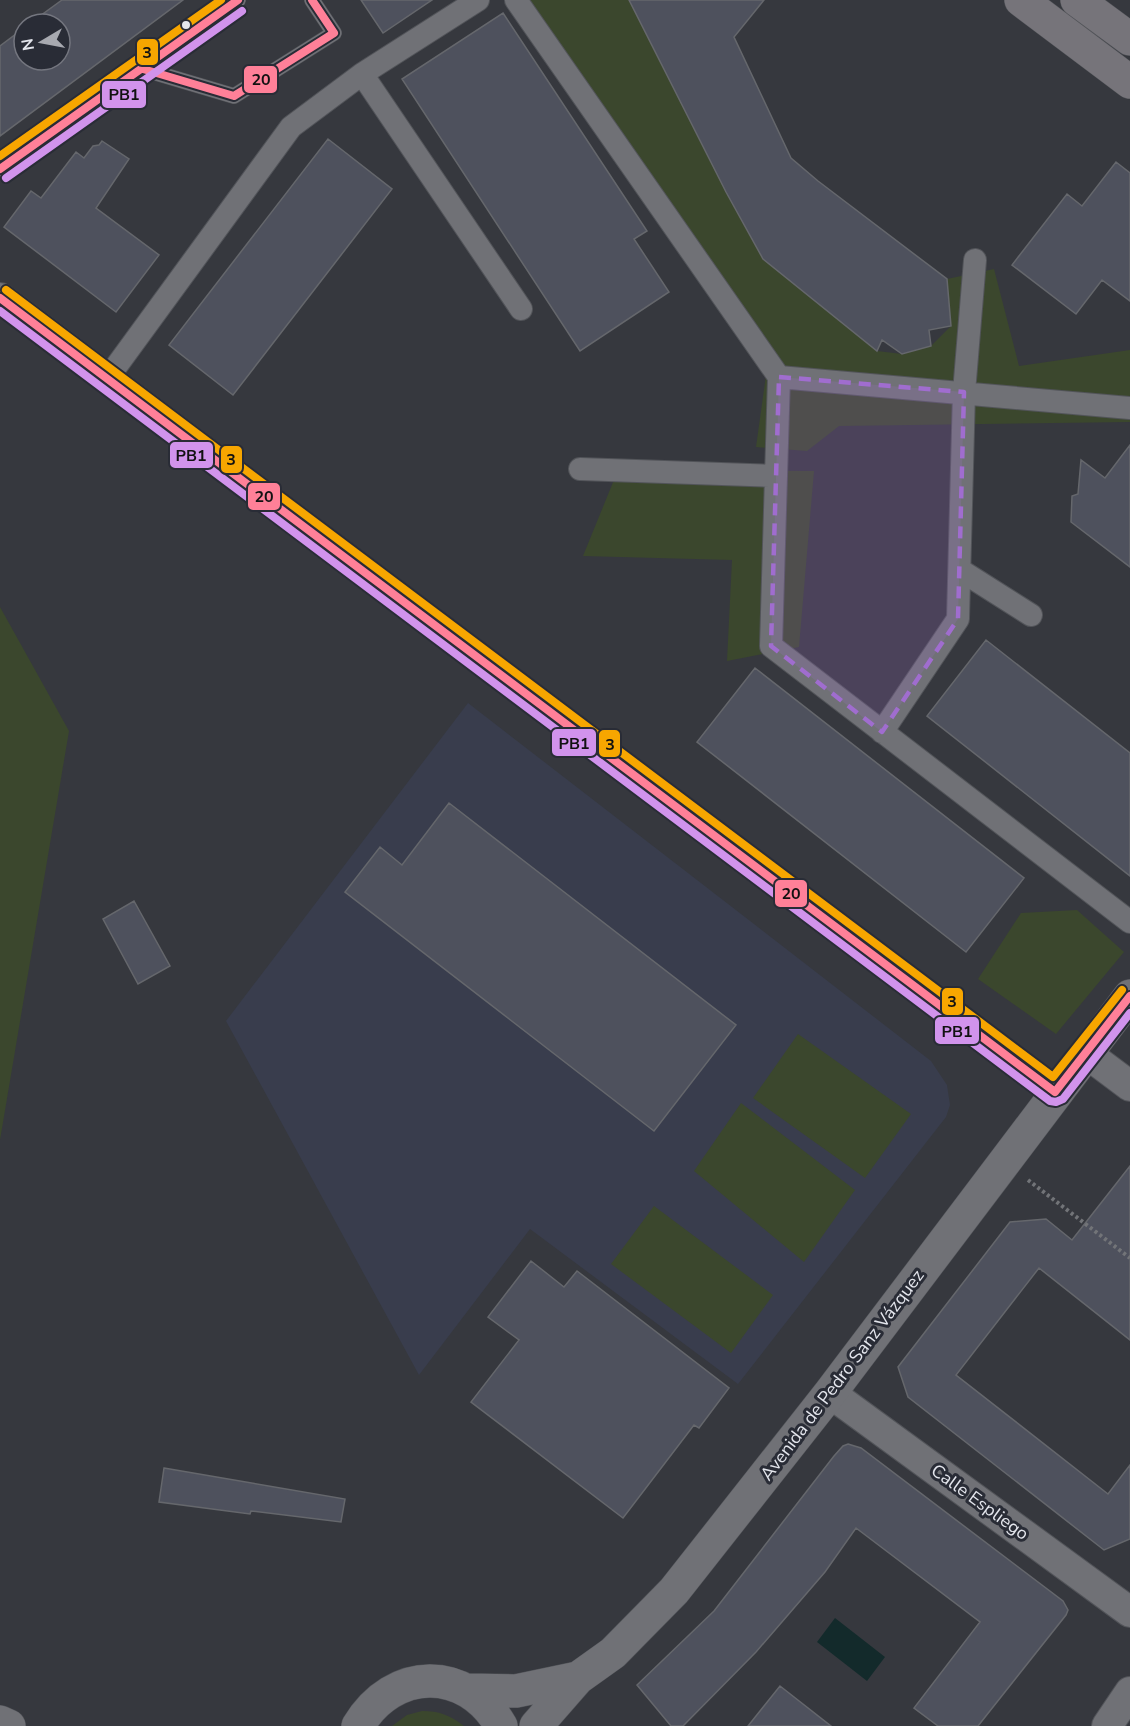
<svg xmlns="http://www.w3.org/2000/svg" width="1130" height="1726" font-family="'Nunito Sans',sans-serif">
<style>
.built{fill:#393d4d}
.green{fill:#3b472d}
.water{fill:#132a2b}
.building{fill:#4e515d;stroke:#65676c;stroke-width:1.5}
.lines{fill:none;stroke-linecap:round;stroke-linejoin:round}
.service-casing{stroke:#525459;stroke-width:16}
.pedestrian-casing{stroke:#525459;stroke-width:24}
.minor-casing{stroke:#525459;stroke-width:32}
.tertiary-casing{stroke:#525459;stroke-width:34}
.secondary-casing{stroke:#525459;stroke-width:34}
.path{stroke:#727478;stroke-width:4;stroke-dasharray:3 3;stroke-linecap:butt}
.service{stroke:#707176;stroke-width:15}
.pedestrian{stroke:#707176;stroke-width:22}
.minor{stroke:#707176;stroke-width:30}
.tertiary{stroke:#707176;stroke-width:33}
.secondary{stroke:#76747a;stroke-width:33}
.bus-1-casing{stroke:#292c36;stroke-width:12}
.bus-2-casing{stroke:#292c36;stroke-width:12}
.bus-3-casing{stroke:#292c36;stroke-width:12}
.bus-1{stroke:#ff8098;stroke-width:8}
.bus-2{stroke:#d193ec;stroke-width:8}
.bus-3{stroke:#f7a600;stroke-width:8}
.marked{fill:#a06dcf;fill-opacity:0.2;stroke:#a06dcf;stroke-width:4.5;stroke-dasharray:12 8;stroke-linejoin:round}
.bus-dot{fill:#e4e6ed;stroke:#292c36;stroke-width:2}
.labels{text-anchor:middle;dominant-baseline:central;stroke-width:6;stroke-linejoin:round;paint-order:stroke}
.street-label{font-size:18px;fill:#e4e6ed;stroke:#292c36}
.line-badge{stroke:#292c36;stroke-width:2}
.pale-badge-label{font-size:16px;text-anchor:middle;font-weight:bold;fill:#111}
</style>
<rect width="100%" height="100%" fill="#36383e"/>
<path class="built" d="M 468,703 L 931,1061 L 947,1085 L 950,1105 L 946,1117 L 738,1384 L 530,1229 L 419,1375 L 226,1021 Z"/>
<path class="green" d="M 510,0 L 630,0 L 763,259 L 877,351 L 902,354 L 931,346 L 951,326 L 947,279 L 994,269 L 1019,366 L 1130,350 L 1130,422 L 839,426 L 807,451 L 756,447 L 766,375 Z
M 618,470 L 814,471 L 799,647 L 727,661 L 732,560 L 583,556 Z
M 0,607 L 69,731 L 0,1140 Z
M 1077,910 L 1124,952 L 1056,1034 L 978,979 L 1021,913 Z
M 798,1034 L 911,1114 L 865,1178 L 753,1098 Z
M 741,1103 L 855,1190 L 804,1262 L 694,1171 Z
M 654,1206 L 773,1295 L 731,1353 L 611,1264 Z
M 422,1711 C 439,1711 450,1715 464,1726 L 392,1726 L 407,1715 Z"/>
<path class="water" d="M 835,1618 L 885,1657 L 867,1681 L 817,1642 Z"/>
<path class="building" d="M 62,0 L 183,0 L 0,136 L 0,46 L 24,28 L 24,60 L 60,60 L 60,24 L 29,24 Z
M 361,0 L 432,0 L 383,33 Z
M 629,0 L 764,0 L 734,37 L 791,158 L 818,181 L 947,279 L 951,326 L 929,330 L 931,346 L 902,354 L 882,340 L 877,351 L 763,259 L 726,192 Z
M 503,13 L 647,231 L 634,239 L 669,292 L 580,351 L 402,79 Z
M 328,139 L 392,189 L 233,395 L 169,345 Z
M 102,141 L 129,159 L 96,208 L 159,255 L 116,312 L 4,227 L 31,191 L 41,198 L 76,152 L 84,158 L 93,146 L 99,145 Z
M 1116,162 L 1130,173 L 1130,301 L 1102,280 L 1076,314 L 1012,265 L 1067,194 L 1082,206 Z
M 1130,445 L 1130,567 L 1071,522 L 1072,496 L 1078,494 L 1081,460 L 1105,478 Z
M 986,640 L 1130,753 L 1130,876 L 927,716 Z
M 755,668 L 1024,878 L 966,952 L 697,742 Z
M 449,803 L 736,1025 L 654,1131 L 345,892 L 380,847 L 402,865 Z
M 134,901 L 170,966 L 138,984 L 103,919 Z
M 1130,1166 L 1130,1340 L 1039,1268 L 956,1375 L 1108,1494 L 1130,1465 L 1130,1539 L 1104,1550 L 908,1397 L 898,1367 L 1010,1222 L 1046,1219 L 1072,1240 Z
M 531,1261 L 564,1287 L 577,1271 L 729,1388 L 699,1428 L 694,1425 L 623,1518 L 471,1402 L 519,1340 L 488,1317 Z
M 848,1444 L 861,1448 L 1063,1601 L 1068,1610 L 1066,1615 L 978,1726 L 938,1726 L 914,1708 L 980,1622 L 856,1528 L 825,1572 L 756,1652 L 683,1726 L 671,1726 L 637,1685 L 714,1611 L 834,1456 L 843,1446 Z
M 164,1468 L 345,1499 L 341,1522 L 251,1511 L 250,1514 L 159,1502 Z
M 780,1686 L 831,1726 L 748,1726 Z"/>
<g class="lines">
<defs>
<path id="service" d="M 143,69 L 234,96 L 334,33 L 312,0
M 0,169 L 143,69 L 238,0"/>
<path id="pedestrian" d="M 478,0 L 362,74 L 521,309
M 516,0 L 779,377
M 107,379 L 291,127 L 362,74
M 580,469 L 776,476 L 779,377 L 1130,408
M 776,476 L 771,646 L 1130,922
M 960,570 L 1031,615
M 882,732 L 958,619 L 964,392 L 975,260"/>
<path id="minor" d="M 0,298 L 1055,1092
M 1086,1053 L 1130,1086
M 830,1393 L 1130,1612
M 1107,1726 L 1130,1692"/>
<path id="tertiary" d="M 467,1690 L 516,1691 L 578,1678
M 0,1722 L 9,1726
M 358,1726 C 393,1667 466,1665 501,1726
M 536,1726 L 578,1678 L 613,1653 L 674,1591 L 830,1393 L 1130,996"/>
<path id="secondary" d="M 1021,0 L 1130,82
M 1077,0 L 1130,39"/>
</defs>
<use href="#service" class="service-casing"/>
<use href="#pedestrian" class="pedestrian-casing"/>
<use href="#minor" class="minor-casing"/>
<use href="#tertiary" class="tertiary-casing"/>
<use href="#secondary" class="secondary-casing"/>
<path class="path" d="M 1028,1180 L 1130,1258"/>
<use href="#service" class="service"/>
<use href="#pedestrian" class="pedestrian"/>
<use href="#minor" class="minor"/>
<use href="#tertiary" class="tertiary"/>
<use href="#secondary" class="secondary"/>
<defs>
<path id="bus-1" d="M 143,69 L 234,96 L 334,33 L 312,0
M 0,169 L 238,0
M 0,298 L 1055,1092
M 1055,1092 L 1130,996"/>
<path id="bus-2" d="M 6,178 L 242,11
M 0,311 L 1050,1101 L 1056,1102 L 1063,1099 L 1130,1013"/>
<path id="bus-3" d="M 0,156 L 221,0
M 6,290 L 1053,1077 L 1122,990"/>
</defs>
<use href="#bus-1" class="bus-1-casing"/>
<use href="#bus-2" class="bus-2-casing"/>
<use href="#bus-3" class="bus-3-casing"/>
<use href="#bus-1" class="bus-1"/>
<use href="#bus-2" class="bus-2"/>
<use href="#bus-3" class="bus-3"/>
</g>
<path class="marked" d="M 779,377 L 964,392 L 958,619 L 882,732 L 771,646 Z"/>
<circle class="bus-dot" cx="186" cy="25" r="5"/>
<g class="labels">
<g class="street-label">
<text transform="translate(842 1375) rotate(-53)">Avenida de Pedro Sanz Vázquez</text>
<text transform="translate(980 1502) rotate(36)">Calle Espliego</text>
</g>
</g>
<g class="line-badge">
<rect x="136" y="38" width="23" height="28" rx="6" fill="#f7a600"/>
<rect x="243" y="65" width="35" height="29" rx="6" fill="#ff8098"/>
<rect x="101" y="80" width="46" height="29" rx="6" fill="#d193ec"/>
<rect x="169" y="441" width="45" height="28" rx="6" fill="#d193ec"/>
<rect x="220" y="445" width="23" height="29" rx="6" fill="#f7a600"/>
<rect x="247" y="482" width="34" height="29" rx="6" fill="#ff8098"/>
<rect x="551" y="728" width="46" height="29" rx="6" fill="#d193ec"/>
<rect x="598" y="729" width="23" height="29" rx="6" fill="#f7a600"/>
<rect x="774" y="879" width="34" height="29" rx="6" fill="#ff8098"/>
<rect x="941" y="987" width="23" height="29" rx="6" fill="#f7a600"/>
<rect x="934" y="1016" width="46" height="29" rx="6" fill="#d193ec"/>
</g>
<g class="pale-badge-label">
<text x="147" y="58">3</text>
<text x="261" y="85">20</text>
<text x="124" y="100">PB1</text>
<text x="191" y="461">PB1</text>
<text x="231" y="465">3</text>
<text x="264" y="502">20</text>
<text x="574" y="749">PB1</text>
<text x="610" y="750">3</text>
<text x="791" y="899">20</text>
<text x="952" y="1007">3</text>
<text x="957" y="1037">PB1</text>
</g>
<g transform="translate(42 42) rotate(260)"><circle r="28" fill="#292c36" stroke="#74767f" stroke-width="1.5"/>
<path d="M0-4.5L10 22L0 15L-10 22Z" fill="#a7a9b0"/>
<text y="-9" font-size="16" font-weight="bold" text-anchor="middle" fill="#e4e6ed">N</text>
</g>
</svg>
